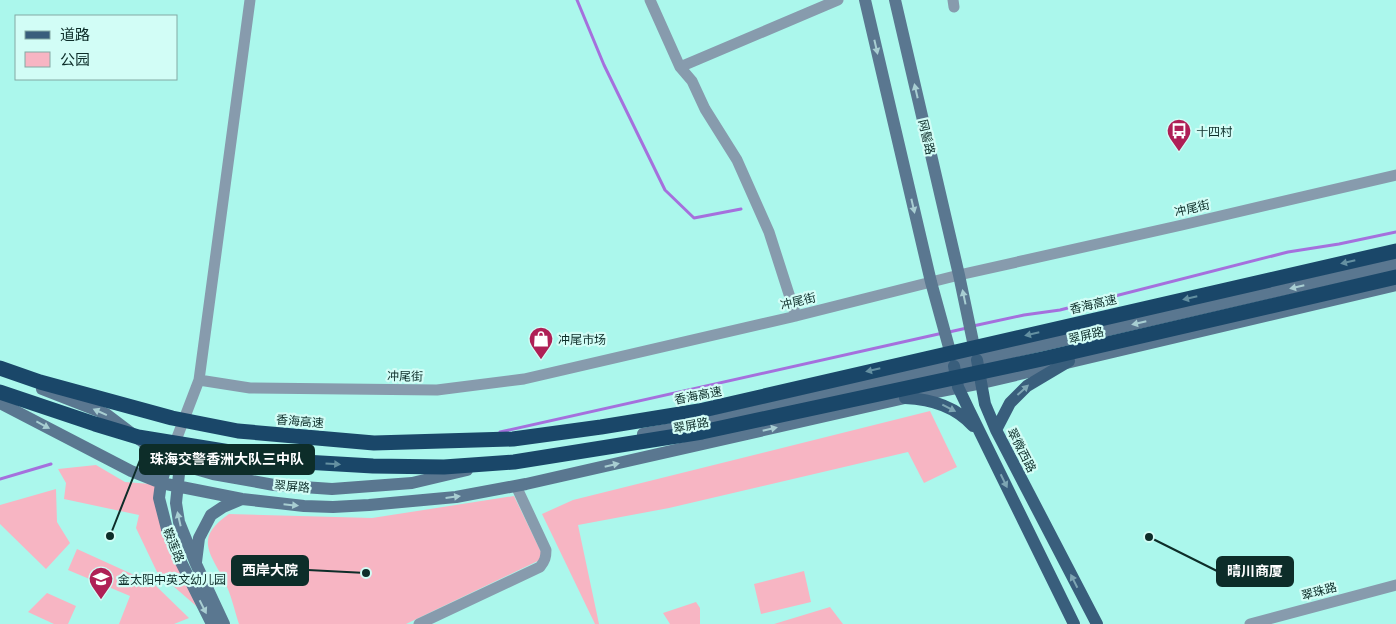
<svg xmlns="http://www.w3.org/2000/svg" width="1396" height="624" font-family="'PT Sans','Noto Sans SC',sans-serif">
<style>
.green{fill:#f7b5c3}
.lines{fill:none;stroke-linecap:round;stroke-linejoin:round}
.stream{stroke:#a570dd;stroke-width:3}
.street{stroke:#879bad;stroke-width:11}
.secondary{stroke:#5a7790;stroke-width:12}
.primary{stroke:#395e7c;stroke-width:12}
.highway{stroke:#1a4769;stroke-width:15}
.oneway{fill:#a8ced2}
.oneway2{fill:#6490a1}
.oneway3{fill:#7ea6b3}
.labels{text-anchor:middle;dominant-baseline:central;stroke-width:4.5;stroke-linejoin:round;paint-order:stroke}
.poi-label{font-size:12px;fill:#0d2d29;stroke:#d2fdf6;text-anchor:start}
.street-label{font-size:12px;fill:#0d2d29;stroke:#d2fdf6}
.leader{fill:none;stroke:#0d2d29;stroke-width:2}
.callout-dot{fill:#0d2d29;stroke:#d2fdf6;stroke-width:2}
.callout{fill:#0d2d29;stroke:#0d2d29;stroke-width:2}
.callout-label{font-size:14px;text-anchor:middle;font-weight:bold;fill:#fff}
</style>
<rect width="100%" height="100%" fill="#abf7ec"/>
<path class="green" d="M 930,411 L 957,467 L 924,483 L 908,452 L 669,508 L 578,525 L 599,624 L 595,624 L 542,514 L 573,500 Z
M 96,465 L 125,482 L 163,485 L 163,513 L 210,618 L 157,572 L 136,528 L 139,515 L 64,499 L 66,483 L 58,469 Z
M 56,489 L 57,522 L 70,543 L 46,569 L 0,524 L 0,505 Z
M 514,496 L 544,558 L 406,624 L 239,624 C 235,612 232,598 227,587 C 213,555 191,540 229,514 L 372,518 Z
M 77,549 L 154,584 L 189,618 L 174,624 L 119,624 L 130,596 L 68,570 Z
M 804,571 L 811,602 L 761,614 L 754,584 Z
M 47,593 L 76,606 L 68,624 L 54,624 L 28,612 Z
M 696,602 L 700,608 L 700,624 L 670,624 L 663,613 Z
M 830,607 L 843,624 L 774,624 Z"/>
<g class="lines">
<path class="stream" d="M 577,0 L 604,65 L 665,190 L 694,218 L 741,209
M 973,326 L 1024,315 L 1060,310 L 1288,252 L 1339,244 L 1396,232
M 949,332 L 967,328
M 500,432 L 943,333
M 0,479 L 51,464"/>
<path class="street" d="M 650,0 L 680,67 L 692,81 L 705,109 L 737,160 L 769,232 L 796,316
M 953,0 L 954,7
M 680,67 L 838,0
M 199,380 L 250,388 L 437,390 L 524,379 L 792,317 L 959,275 L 1182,225 L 1396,175
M 168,461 L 199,380 L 250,0
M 419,624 L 540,567 C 545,561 546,557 546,550 L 516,486
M 1250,624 L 1396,585"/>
<path class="secondary" d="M 865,0 L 931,282 L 953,362
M 895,0 L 959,275 L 976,356
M 42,389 L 106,414 L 168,461 L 213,474 L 274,485 L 332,489 L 412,483 L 467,470
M 0,403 L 131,471 L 161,483 L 242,499 L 304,506 L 333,507 L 369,505 L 456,497 L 526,484 L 905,398 L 982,383 L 1396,285
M 643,434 L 699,424 L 1396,264
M 168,461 L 161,483 L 159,498 L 167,529 L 179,558 L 212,624
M 180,464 L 176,503 L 179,522 L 196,564 L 224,624
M 196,562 L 199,538 L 211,515 L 223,507 L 242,499"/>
<path class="primary" d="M 977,360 L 985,404 L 996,430 L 1097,624
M 954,366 L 958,387 L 969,410 L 1074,624
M 905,398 C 932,399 955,406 973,426
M 996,430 L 1010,403 L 1027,386 L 1069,361"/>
<path class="highway" d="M 0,368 L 40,382 L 172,418 L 238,431 L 374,443 L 513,439 L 601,427 L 699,411 L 1396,251
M 0,392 L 95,424 L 138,437 L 236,453 L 304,462 L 373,466 L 444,467 L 514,462 L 702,432 L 1042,359 L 1396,277"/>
</g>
<defs><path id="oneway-solid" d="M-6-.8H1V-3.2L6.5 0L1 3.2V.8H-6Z" transform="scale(1.25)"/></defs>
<g class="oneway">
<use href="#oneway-solid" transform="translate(876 47) rotate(77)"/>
<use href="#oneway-solid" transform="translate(916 91) rotate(-103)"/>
<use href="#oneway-solid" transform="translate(913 206) rotate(77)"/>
<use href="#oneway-solid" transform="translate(1297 287) rotate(167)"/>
<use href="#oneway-solid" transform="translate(964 297) rotate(-102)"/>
<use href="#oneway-solid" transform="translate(1139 323) rotate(167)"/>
<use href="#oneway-solid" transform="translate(100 412) rotate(-156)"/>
<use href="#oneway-solid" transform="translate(43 425) rotate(28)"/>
<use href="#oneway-solid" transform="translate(770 429) rotate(-13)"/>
<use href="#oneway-solid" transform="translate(612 465) rotate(-13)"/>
<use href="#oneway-solid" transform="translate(453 497) rotate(-7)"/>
<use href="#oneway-solid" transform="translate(291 505) rotate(6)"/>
<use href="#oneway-solid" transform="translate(179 519) rotate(-103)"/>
<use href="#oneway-solid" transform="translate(203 607) rotate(63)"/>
</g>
<g class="oneway2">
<use href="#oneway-solid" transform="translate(1348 262) rotate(167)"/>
<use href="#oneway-solid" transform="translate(1190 298) rotate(167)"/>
<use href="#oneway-solid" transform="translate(1032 334) rotate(167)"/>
<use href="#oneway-solid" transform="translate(873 370) rotate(167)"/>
<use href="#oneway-solid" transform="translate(333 464) rotate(4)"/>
</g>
<g class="oneway3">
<use href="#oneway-solid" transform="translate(1023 390) rotate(-42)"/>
<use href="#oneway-solid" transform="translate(949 408) rotate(27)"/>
<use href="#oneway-solid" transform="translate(1004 481) rotate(64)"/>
<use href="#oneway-solid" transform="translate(1074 581) rotate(-117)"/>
</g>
<defs>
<symbol id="bus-pin" viewBox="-11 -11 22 30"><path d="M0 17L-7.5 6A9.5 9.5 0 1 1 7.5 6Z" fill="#af2056" stroke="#d2fdf6"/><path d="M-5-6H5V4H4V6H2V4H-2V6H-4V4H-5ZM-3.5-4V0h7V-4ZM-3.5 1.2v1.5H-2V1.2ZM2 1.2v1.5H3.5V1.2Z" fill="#fff"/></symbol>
<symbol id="shop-pin" viewBox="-11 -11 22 30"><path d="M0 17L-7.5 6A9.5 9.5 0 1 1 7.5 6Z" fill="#af2056" stroke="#d2fdf6"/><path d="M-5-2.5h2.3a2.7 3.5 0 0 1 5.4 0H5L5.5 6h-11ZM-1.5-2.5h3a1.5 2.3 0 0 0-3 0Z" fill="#fff"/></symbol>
<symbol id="school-pin" viewBox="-11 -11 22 30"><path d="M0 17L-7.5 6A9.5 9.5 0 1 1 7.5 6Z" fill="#af2056" stroke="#d2fdf6"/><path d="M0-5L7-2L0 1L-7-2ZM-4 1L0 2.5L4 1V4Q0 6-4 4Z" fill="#fff"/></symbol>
</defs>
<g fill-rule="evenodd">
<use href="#bus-pin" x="1165" y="117" width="28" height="38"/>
<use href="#shop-pin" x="527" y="325" width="28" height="38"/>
<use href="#school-pin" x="87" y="565" width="28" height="38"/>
</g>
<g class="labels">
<g class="poi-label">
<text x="1196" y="131">十四村</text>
<text x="558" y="339">冲尾市场</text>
<text x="118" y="579">金太阳中英文幼儿园</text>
</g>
<g class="street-label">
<text transform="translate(927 137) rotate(77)">网髻路</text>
<text transform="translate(1192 208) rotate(-13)">冲尾街</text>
<text transform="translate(798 301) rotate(-14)">冲尾街</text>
<text transform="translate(1093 304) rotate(-13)">香海高速</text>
<text transform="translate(1086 335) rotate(-13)">翠屏路</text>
<text transform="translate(405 376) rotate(1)">冲尾街</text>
<text transform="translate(698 395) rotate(-11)">香海高速</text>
<text transform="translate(300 421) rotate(5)">香海高速</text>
<text transform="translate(691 425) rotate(-11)">翠屏路</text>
<text transform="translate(1022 450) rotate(63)">翠微西路</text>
<text transform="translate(292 486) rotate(5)">翠屏路</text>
<text transform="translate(174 545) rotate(68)">鞍莲路</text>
<text transform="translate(1319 591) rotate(-15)">翠珠路</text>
</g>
</g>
<path class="leader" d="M110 536L140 460M366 573L308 570M1149 537L1217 571"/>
<g class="callout-dot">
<circle cx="110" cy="536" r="5"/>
<circle cx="366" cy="573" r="5"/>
<circle cx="1149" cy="537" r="5"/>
</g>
<g class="callout">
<rect x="140" y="445" width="174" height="29" rx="5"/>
<rect x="232" y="556" width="76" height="29" rx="5"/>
<rect x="1217" y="557" width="76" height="29" rx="5"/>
</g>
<g class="callout-label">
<text x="227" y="464">珠海交警香洲大队三中队</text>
<text x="270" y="575">西岸大院</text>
<text x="1255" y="576">晴川商厦</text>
</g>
<rect x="15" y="15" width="162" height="65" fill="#d2fdf6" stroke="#83aaa4"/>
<rect x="25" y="31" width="25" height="8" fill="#395e7c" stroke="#83aaa4"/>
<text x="60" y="40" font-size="15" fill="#0d2d29">道路</text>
<rect x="25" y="52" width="25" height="15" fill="#f7b5c3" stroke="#83aaa4"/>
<text x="60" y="65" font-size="15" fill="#0d2d29">公园</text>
</svg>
